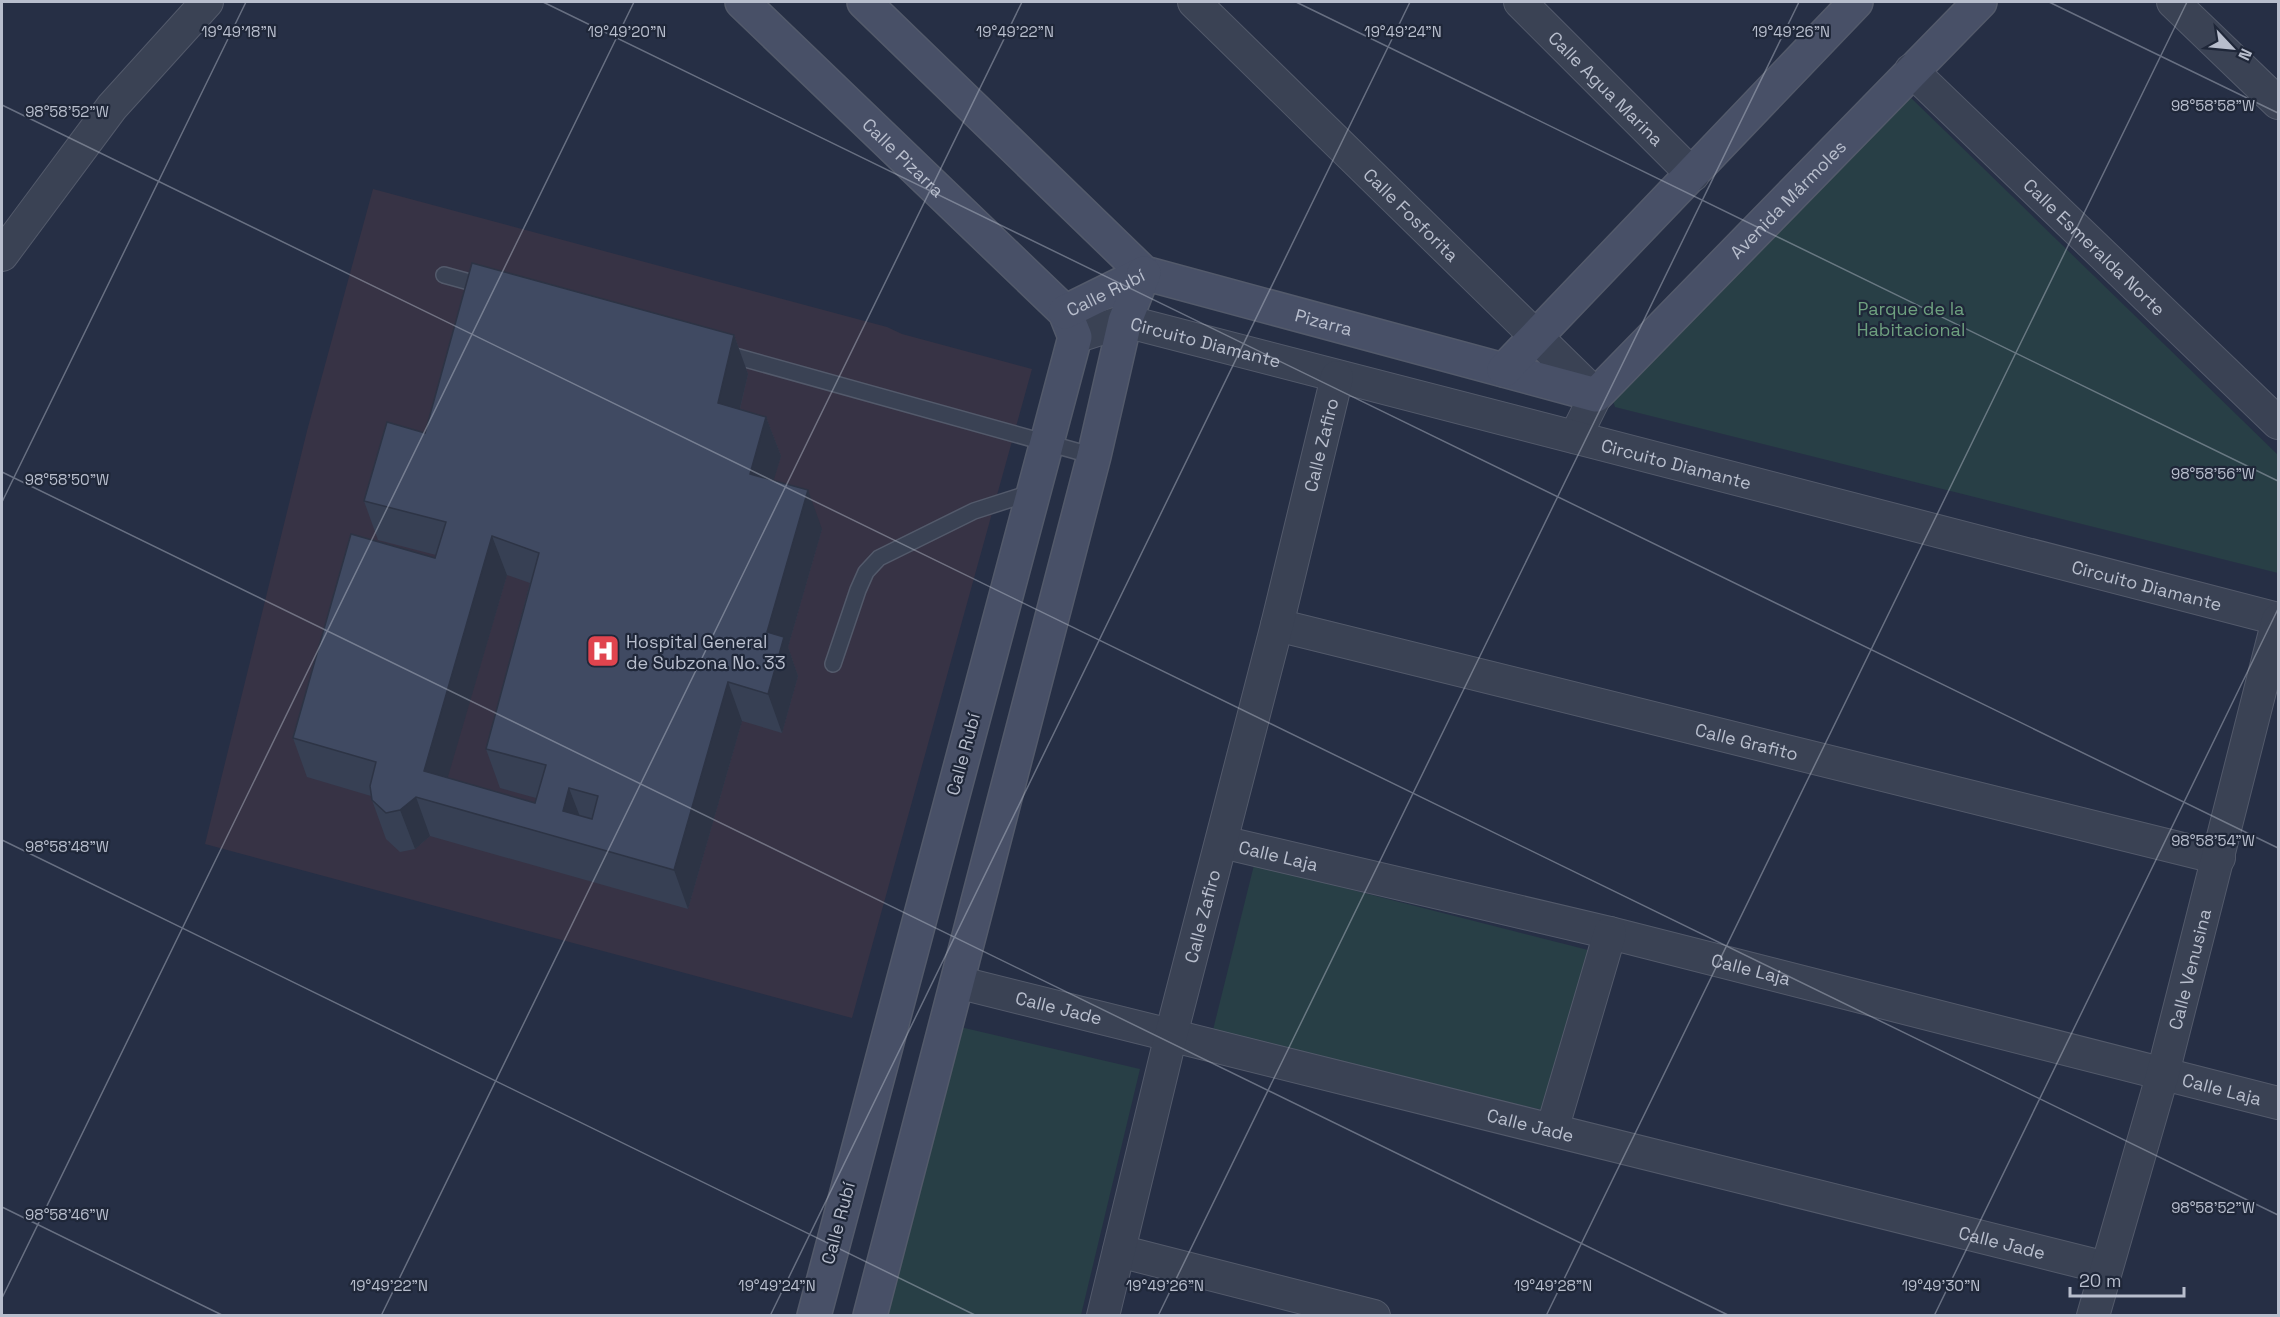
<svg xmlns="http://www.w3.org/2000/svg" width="2280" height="1317" font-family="'Space Grotesk',sans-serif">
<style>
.medical{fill:#373345}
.green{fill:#283f46}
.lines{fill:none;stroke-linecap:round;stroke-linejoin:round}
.lane-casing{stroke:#535a6b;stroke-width:18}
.street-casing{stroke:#535a6b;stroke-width:34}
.secondary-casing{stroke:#535a6b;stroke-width:36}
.lane{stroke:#3a4254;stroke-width:15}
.street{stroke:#3a4254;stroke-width:32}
.secondary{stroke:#485067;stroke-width:33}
.wall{fill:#374054;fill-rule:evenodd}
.shaded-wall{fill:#2d3445}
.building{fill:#404a62;stroke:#2d3445;stroke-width:1.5;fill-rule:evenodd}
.ticks{fill:none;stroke:#b8becd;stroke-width:1.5;stroke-opacity:0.45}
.labels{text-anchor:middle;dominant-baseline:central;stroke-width:4.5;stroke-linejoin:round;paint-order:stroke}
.street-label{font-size:18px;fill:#b8becd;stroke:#1f2739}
.park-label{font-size:18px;fill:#6ea07f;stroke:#1f2739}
.poi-label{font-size:18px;fill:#b8becd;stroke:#1f2739;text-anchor:start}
.ticks-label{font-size:15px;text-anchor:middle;fill:#b8becd;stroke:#1f2739;stroke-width:4.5;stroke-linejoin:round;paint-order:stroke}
</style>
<rect width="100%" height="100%" fill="#262f45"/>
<path class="medical" d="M 373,189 L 887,327 L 902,334 L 1032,369 L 852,1018 L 205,844 L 307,431 Z"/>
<path class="green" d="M 1908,95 L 2278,455 L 2278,573 L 1615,407 L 1612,398 Z
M 1254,865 L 1596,952 L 1553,1112 L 1211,1038 Z
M 956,1026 L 1140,1069 L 1081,1315 L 887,1316 Z"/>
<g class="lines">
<defs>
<path id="lane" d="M 444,275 L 484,286
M 724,353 L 1094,456
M 833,664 L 858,590 L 866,572 L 879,558 L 974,511 L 1033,492"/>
<g id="street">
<path id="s1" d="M 1194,2 L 1596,395 L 1575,437"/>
<path id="s2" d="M 1520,2 L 1693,175"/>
<path d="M 2173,2 L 2278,103"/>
<path id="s3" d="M 1911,70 L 2278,423"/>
<path d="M 2,255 L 112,107 L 207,2"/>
<path id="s4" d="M 1075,337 L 1125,321 L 2278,619"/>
<path id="s5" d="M 1277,625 L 2219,858"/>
<path id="s6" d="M 1222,842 L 1610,933 L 2278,1103"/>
<path id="s7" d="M 957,982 L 2106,1268"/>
<path d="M 1552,1130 L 1610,933"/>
<path d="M 1119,1251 L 1374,1316"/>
<path id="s8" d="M 1103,1316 L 1171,1035 L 1277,625 L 1337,377"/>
<path id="s9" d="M 2093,1316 L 2163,1073 L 2278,620"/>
</g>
<g id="secondary">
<path id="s10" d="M 742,2 L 1065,312 L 1075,337 L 814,1316"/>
<path id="s11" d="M 864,2 L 1144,273 L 1596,395 L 1980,2"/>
<path id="s12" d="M 1065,312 L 1144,273"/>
<path d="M 1504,370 L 1856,2"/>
<path d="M 870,1316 L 1094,456 L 1125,321 L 1144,273"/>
</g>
</defs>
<use href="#lane" class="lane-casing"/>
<use href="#street" class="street-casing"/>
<use href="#secondary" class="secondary-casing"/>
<use href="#lane" class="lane"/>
<use href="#street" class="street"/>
<use href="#secondary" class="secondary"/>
</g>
<path class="wall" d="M 734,335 L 748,374 L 740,409 L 766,417 L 781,456 L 773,481 L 822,529 L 788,647 L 798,676 L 782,733 L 742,721 L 688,909 L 430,836 L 415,849 L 400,852 L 386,839 L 372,800 L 371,796 L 307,777 L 293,738 L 435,558 L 436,555 L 378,540 L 364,501 L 425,433 ZM 507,575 L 530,583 L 486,749 L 500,788 L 536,798 L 535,803 L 447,778 Z"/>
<path class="shaded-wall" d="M 734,335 L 748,374 L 732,442 L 718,403 Z
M 766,417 L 781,456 L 764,513 L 750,474 Z
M 808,490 L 822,529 L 788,647 L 798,676 L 782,733 L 768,694 L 767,632 Z
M 492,536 L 507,575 L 440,804 L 424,771 Z
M 728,682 L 742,721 L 688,909 L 674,870 Z
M 569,788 L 584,827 L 563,811 Z
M 416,797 L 430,836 L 415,849 L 400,810 Z"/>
<path class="building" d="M 472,263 L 734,335 L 718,403 L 766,417 L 750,474 L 808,490 L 767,632 L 784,637 L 768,694 L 728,682 L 674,870 L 416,797 L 400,810 L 386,813 L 372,800 L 370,786 L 376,762 L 293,738 L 351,534 L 435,558 L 446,522 L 364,501 L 387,422 L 425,433 ZM 492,536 L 539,553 L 486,749 L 546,765 L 535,803 L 424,771 ZM 569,788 L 598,796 L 592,819 L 563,811 Z"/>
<path class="ticks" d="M 543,2 L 2278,848M 1296,2 L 2278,481M 2049,2 L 2278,113M 2,105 L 2278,1215M 2,472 L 1730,1316M 2,502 L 246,2M 2,840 L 977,1316M 2,1207 L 224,1316M 2,1298 L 634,2M 381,1316 L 1022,2M 770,1316 L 1410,2M 1158,1316 L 1799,2M 1546,1316 L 2187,2M 1934,1316 L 2278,609"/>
<defs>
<symbol id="hospital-square" viewBox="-11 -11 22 22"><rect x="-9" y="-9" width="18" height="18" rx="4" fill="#e0444e" stroke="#1f2739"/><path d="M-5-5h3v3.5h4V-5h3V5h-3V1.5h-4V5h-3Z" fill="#fff"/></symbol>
</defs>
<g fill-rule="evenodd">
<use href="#hospital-square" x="584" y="632" width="38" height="38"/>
</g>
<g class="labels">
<g class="street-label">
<text stroke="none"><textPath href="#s2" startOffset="122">Calle Agua Marina</textPath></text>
<text stroke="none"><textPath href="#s10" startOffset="224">Calle Pizarra</textPath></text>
<text stroke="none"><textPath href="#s11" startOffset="1132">Avenida Mármoles</textPath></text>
<text stroke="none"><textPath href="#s1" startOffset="304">Calle Fosforita</textPath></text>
<text stroke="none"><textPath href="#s3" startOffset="255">Calle Esmeralda Norte</textPath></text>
<text stroke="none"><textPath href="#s12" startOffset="45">Calle Rubí</textPath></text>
<text stroke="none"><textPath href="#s11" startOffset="576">Pizarra</textPath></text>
<text stroke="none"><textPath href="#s4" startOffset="136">Circuito Diamante</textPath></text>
<text stroke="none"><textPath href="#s8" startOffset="898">Calle Zafiro</textPath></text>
<text stroke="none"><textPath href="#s4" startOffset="622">Circuito Diamante</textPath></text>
<text stroke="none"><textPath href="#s4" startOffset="1108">Circuito Diamante</textPath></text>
<text stroke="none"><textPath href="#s5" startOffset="484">Calle Grafito</textPath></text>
<text transform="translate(963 754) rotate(-75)">Calle Rubí</text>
<text stroke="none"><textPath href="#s6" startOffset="58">Calle Laja</textPath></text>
<text stroke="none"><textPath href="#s8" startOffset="412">Calle Zafiro</textPath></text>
<text stroke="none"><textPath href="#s6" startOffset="544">Calle Laja</textPath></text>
<text stroke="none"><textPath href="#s9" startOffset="360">Calle Venusina</textPath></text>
<text stroke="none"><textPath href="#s7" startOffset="105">Calle Jade</textPath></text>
<text stroke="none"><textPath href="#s6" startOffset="1030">Calle Laja</textPath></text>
<text stroke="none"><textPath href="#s7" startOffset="591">Calle Jade</textPath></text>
<text transform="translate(838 1223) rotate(-75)">Calle Rubí</text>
<text stroke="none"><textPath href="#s7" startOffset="1077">Calle Jade</textPath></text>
</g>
<g class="park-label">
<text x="1911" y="308">Parque de la<tspan x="1911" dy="21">Habitacional</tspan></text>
</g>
<g class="poi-label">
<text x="626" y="641">Hospital General<tspan x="626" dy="21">de Subzona No. 33</tspan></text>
</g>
</g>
<g class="ticks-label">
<text x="1015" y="37">19°49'22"N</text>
<text x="239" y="37">19°49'18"N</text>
<text x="627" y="37">19°49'20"N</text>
<text x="1403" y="37">19°49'24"N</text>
<text x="1791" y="37">19°49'26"N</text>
<text x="2213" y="111">98°58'58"W</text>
<text x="67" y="117">98°58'52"W</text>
<text x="2213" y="479">98°58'56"W</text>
<text x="67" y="485">98°58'50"W</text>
<text x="2213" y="846">98°58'54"W</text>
<text x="67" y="852">98°58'48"W</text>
<text x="2213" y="1213">98°58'52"W</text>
<text x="67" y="1220">98°58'46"W</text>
<text x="389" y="1291">19°49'22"N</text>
<text x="777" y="1291">19°49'24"N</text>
<text x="1165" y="1291">19°49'26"N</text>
<text x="1553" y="1291">19°49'28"N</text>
<text x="1941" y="1291">19°49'30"N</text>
</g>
<rect width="2280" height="1317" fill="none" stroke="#b8becd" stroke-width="6"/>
<g transform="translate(2232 48) rotate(116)" stroke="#1f2739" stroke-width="4.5" paint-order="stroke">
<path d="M0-4.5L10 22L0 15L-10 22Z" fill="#b8becd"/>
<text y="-9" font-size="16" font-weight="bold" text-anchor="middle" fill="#b8becd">N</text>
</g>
<path d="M2070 1287v9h114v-9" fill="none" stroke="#b8becd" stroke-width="3"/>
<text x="2079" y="1287" font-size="18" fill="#b8becd" stroke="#1f2739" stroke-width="4.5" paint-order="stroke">20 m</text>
</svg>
